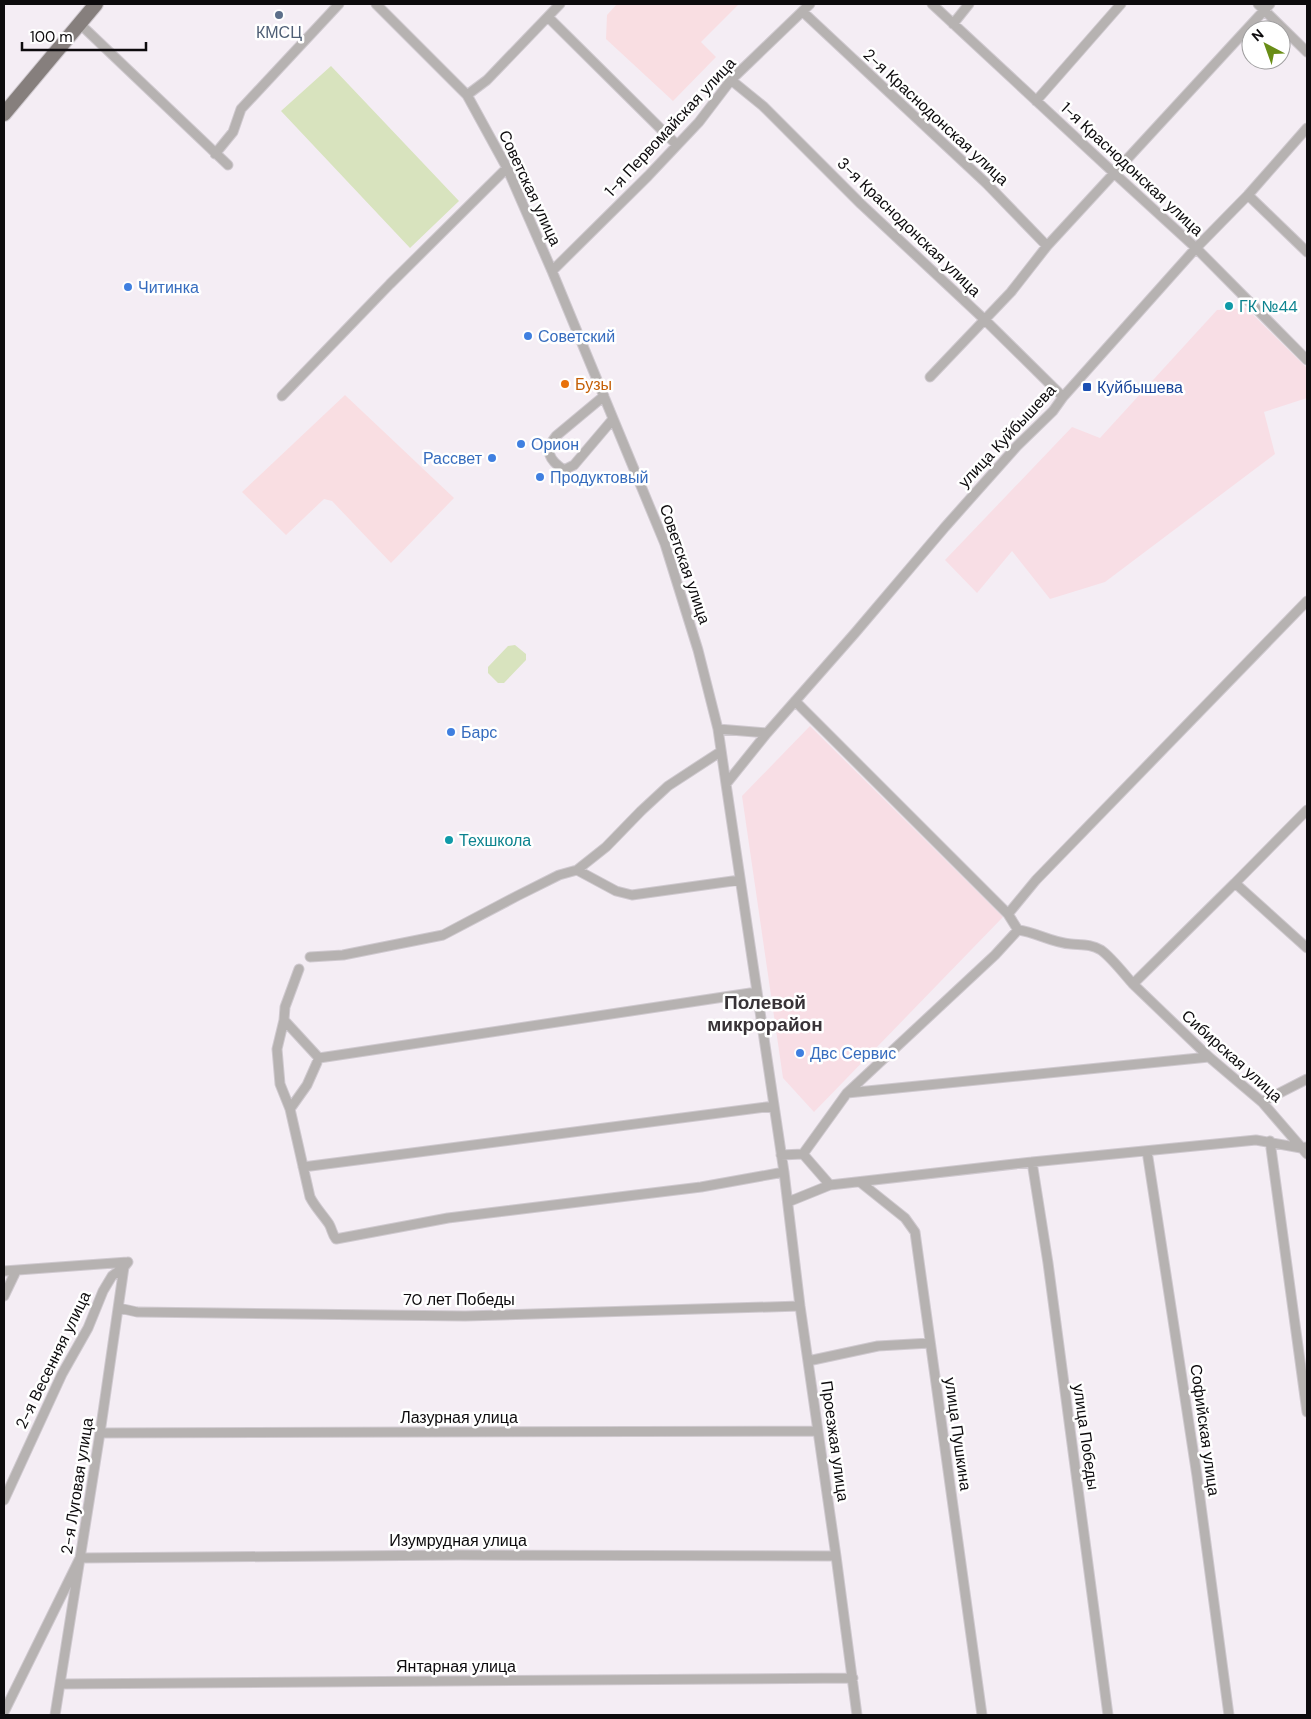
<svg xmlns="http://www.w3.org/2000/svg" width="1311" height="1719" font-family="'DM Sans',sans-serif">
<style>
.industrial{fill:#f8dee5}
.education{fill:#f9dee2}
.green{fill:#d8e3be}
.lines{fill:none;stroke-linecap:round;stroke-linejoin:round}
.street-casing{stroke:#cfc9cf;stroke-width:11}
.primary-casing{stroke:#cfc9cf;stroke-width:16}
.street{stroke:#b6b2b1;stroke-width:9}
.primary{stroke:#867f7d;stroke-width:14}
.service-dot{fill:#5c6f8a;stroke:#fff;stroke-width:2}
.shop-dot{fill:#3f7fe0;stroke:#fff;stroke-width:2}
.culture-dot{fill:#0f9aa8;stroke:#fff;stroke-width:2}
.food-dot{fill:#e8710a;stroke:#fff;stroke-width:2}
.transit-dot{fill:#1a4fb4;stroke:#fff;stroke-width:2}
.labels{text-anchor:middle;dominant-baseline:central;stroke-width:5;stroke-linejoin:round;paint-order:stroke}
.service-label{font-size:16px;fill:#4e5e75;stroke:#fff}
.street-label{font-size:16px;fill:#0d0b0d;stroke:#fff}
.shop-label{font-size:16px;fill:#366cbe;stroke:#fff;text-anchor:start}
.culture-label{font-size:16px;fill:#0d838f;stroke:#fff;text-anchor:start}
.food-label{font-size:16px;fill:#c56008;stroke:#fff;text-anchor:start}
.transit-label{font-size:16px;fill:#164399;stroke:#fff;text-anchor:start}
.quarter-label{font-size:19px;font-weight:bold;fill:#383337;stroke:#fff}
</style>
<rect width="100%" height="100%" fill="#f4edf4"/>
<path class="industrial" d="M 1246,308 L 1307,368 L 1307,398 L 1264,412 L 1275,454 L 1105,582 L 1050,599 L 1012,551 L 977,593 L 945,560 L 1072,427 L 1100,438 L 1217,310 Z
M 810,726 L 1003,917 L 814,1112 L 783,1078 L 742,796 Z"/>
<path class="education" d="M 617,4 L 739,4 L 701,42 L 716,57 L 673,101 L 606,39 L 607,15 Z
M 345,395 L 454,498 L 391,563 L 332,501 L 324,499 L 286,535 L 242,492 Z"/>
<path class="green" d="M 331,66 L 459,201 L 410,248 L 281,111 Z
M 515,645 L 526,654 L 526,660 L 504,683 L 498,683 L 488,673 L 488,667 L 508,646 Z"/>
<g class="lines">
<defs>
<path id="street" d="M 376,4 L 467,95 L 507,168 L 552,271 L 665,544 L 698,650 L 718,729 L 726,784 L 784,1172 L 800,1306 L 836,1556 L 857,1715
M 932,4 L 1114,173 L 1196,248 L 1307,360
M 1258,4 L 1307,52
M 803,12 L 987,184 L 1047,246
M 548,17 L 677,145
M 79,23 L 228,165
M 953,24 L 969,4
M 731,80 L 763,106 L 861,204 L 985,320 L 1063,397
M 467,95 L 487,80 L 560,4
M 1036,101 L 1121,4
M 215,154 L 233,132 L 241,109 L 339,4
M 1248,195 L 1307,252
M 552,271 L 648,176 L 699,122 L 731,80 L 810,4
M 930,377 L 1011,292 L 1047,246 L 1270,4
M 282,396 L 390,284 L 507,168
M 604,396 L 556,436 C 544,451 549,460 564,470 L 574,465 L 613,419
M 795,701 L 1008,914 L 1018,930
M 718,729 L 767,733 L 855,633 L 945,527 L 1017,446 L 1053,411 L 1063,397 L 1196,248 L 1248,195 L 1307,128
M 726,784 L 767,733
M 577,870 L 616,891 L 632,895 L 740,880
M 1235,883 L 1307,810
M 1008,914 L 1036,880 L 1307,601
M 310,957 L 343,955 L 443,935 L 517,896 L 559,875 L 577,870 L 606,847 L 641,811 L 668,786 L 720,752
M 299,969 L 285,1007 L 284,1020 L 277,1049 L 280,1084 L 290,1109 L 310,1197 C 315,1207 323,1215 329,1224 C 332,1229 332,1234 336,1239 L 448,1218 L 701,1187 L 784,1172
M 1133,984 L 1209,1057 L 1262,1102 L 1307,1154
M 284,1020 L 319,1058 L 757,992
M 847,1093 L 1209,1057
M 1262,1102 L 1307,1079
M 290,1109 L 307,1085 L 319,1058
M 1270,1141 L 1307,1412
M 1147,1151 L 1197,1476 L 1229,1715
M 803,1154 L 830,1185 L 1032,1162 L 1256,1140 L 1301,1148 L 1307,1147
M 781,1155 L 803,1154 L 847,1093 L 995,955 L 1018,930 C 1036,932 1052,943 1071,944 C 1082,945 1091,944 1101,950 C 1111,957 1125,975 1133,984 L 1235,883 L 1307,948
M 1032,1162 L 1048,1263 L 1108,1715
M 303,1167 L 774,1106
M 860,1182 L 905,1218 L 915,1232 L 982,1715
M 788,1202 L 830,1185
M 4,1271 L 128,1262
M 4,1296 L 16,1271
M 119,1308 L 137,1312 L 465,1316 L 800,1306
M 808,1361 L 878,1346 L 930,1343
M 100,1433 L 818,1431
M 4,1500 L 62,1374 L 88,1328 L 103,1291 L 112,1276 L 124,1267
M 60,1684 L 853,1678
M 4,1712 L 80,1558 L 460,1555 L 836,1556
M 55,1715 L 100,1433 L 124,1267 L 128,1262"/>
<path id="primary" d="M 4,114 L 96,4"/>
</defs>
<use href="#street" class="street-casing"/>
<use href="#primary" class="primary-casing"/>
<use href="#street" class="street"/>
<use href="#primary" class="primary"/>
</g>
<circle class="service-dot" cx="279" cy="15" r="5"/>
<g class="shop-dot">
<circle cx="128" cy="287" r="5"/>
<circle cx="528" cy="336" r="5"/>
<circle cx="521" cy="444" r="5"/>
<circle cx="492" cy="458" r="5"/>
<circle cx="540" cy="477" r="5"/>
<circle cx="451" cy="732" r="5"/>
<circle cx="800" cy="1053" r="5"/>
</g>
<g class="culture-dot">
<circle cx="1229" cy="306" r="5"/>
<circle cx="449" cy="840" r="5"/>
</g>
<circle class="food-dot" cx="565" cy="384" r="5"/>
<rect class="transit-dot" x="1082" y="382" width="10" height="10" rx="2.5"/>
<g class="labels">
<g class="service-label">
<text x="279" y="32">КМСЦ</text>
</g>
<g class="street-label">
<text transform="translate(936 117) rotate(43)">2-я Краснодонская улица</text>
<text transform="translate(670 127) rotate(-47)">1-я Первомайская улица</text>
<text transform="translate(1132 169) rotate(43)">1-я Краснодонская улица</text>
<text transform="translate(530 188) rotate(65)">Советская улица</text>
<text transform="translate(909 227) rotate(44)">3-я Краснодонская улица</text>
<text transform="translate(1007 436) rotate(-47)">улица Куйбышева</text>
<text transform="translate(685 564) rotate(71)">Советская улица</text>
<text transform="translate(1232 1056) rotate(42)">Сибирская улица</text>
<text x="459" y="1299">70 лет Победы</text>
<text transform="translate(53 1360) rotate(-64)">2-я Весенняя улица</text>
<text x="459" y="1417">Лазурная улица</text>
<text transform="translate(1205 1430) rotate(82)">Софийская улица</text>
<text transform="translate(958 1434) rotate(82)">улица Пушкина</text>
<text transform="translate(1086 1437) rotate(82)">улица Победы</text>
<text transform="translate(835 1441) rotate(82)">Проезжая улица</text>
<text transform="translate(77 1486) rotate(-81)">2-я Луговая улица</text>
<text x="458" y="1540">Изумрудная улица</text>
<text x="456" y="1666">Янтарная улица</text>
</g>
<g class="shop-label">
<text x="138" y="287">Читинка</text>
<text x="538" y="336">Советский</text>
<text x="531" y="444">Орион</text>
<text x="482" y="458" text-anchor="end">Рассвет</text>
<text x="550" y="477">Продуктовый</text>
<text x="461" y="732">Барс</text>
<text x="810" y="1053">Двс Сервис</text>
</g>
<g class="culture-label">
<text x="1239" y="306">ГК №44</text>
<text x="459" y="840">Техшкола</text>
</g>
<g class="food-label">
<text x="575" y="384">Бузы</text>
</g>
<g class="transit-label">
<text x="1097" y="387">Куйбышева</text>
</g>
<g class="quarter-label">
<text x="765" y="1002">Полевой<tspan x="765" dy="22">микрорайон</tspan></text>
</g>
</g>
<rect width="1311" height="1719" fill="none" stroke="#0d0b0d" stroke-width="10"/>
<g transform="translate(1266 45) rotate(319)"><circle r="24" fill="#ffffff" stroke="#9e9d9e"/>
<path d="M0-4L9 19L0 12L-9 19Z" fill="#698d16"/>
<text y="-8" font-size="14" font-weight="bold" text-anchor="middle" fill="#0d0b0d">N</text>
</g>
<path d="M22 42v8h124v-8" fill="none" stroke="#0d0b0d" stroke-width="2.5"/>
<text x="30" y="42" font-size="15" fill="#0d0b0d" stroke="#ffffff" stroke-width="4" paint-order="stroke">100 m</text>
</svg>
